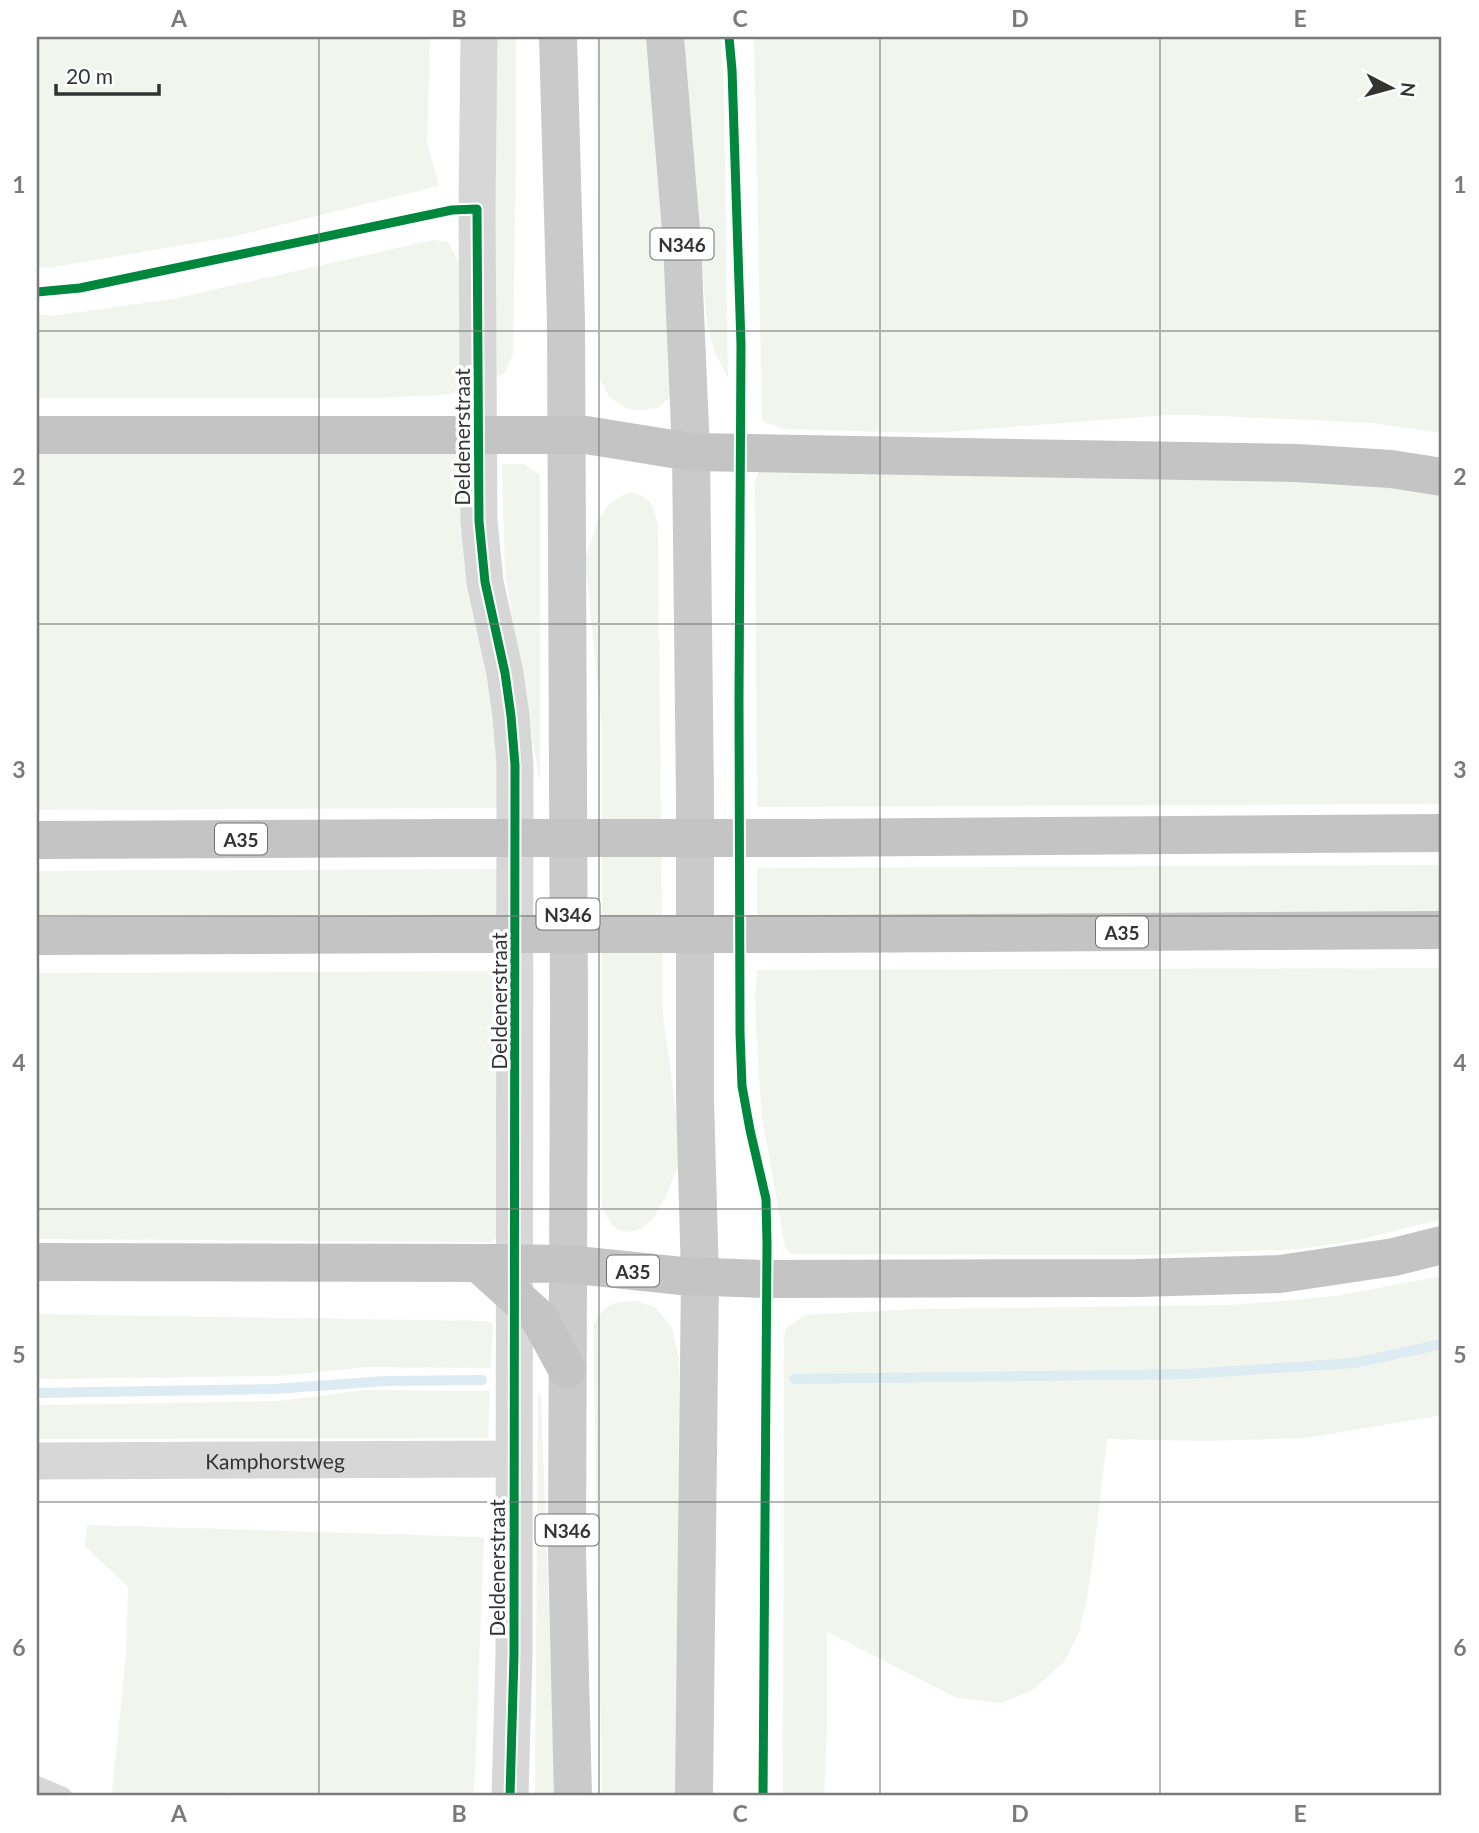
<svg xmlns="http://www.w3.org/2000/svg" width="1479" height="1833" font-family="Lato,sans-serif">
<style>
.green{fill:#f1f5ed}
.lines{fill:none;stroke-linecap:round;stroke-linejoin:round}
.stream{stroke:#ddebf3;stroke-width:10}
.service{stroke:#d7d7d7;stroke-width:18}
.minor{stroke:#d7d7d7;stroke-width:37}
.primary{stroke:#cacaca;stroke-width:38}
.motorway{stroke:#c4c4c4;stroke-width:38}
.motorway-bridge{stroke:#c4c4c4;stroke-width:38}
.cycleway-casing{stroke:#fff;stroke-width:13}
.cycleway{stroke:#00873e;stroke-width:9}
.grid{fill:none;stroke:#7a7a7a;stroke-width:2;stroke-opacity:0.55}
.labels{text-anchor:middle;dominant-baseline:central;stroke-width:7;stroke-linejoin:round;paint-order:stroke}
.shield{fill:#fff;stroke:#707070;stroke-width:2}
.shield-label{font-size:19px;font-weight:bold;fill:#333}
.street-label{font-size:21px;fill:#333;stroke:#fff}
.neatline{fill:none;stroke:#7a7a7a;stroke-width:2.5}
.grid-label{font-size:23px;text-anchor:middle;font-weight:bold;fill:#7a7a7a}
</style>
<rect width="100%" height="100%" fill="#fff"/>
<path class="green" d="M 37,37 L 430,37 L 427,142 L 439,186 L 232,237 L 48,268 L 37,266 Z
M 488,37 L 516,37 L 516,156 L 513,354 L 505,373 L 491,380 Z
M 597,37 L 655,37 L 675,392 L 658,408 L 638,410 L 628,409 L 609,397 L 599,376 Z
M 682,37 L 721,37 L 724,96 L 728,378 L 715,353 L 707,323 Z
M 754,37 L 1442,37 L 1442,433 L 1372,423 L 1197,415 L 1169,415 L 932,433 L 784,429 L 762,421 Z
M 433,240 L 448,242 L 462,268 L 463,381 L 458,392 L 441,395 L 376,398 L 37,398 L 37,314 L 53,316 L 173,299 Z
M 37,444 L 459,444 L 499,723 L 502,808 L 37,810 Z
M 502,464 L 524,464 L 540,475 L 540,784 L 505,574 Z
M 761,467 L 1328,480 L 1442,494 L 1442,804 L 757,807 L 755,481 Z
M 631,492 C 653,498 653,506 658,526 L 663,1015 L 680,1141 L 679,1166 L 662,1204 L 653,1219 L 641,1229 L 628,1232 L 617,1229 L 610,1222 L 602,1207 L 602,728 L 585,559 L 598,521 L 608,505 L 621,496 Z
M 1442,865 L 1442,916 L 757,921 L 757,868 Z
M 502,869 L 503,920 L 37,918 L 37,871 Z
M 1442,968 L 1442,1219 L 1364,1239 L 1300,1249 L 1147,1255 L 791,1254 L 785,1247 L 762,1117 L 757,1048 L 755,998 L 757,970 Z
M 503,971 L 503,1230 L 492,1242 L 37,1239 L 37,973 Z
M 1442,1276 L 1442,1415 L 1306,1438 L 1206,1441 L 1107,1439 L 1093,1558 L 1087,1598 L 1079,1632 L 1064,1662 L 1034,1689 L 1002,1703 L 957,1698 L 827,1632 L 827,1728 L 824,1796 L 783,1796 L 784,1336 L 786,1328 L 806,1315 L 915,1309 L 1228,1305 L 1282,1301 L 1336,1296 Z
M 637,1301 L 656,1308 L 672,1328 L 679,1358 L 677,1796 L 602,1796 L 593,1325 C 607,1303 611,1302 637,1301 Z
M 37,1314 L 486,1321 L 493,1324 L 491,1368 L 366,1367 L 279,1376 L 37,1379 Z
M 365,1390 L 490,1391 L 488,1438 L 37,1439 L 37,1405 L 279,1401 Z
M 538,1391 L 541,1397 L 556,1796 L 535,1796 Z
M 87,1525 L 484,1537 L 474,1796 L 251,1796 L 228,1792 L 207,1796 L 118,1796 L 112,1793 L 126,1656 L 128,1587 L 85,1546 Z"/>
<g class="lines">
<path class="stream" d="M 794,1379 L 1188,1374 L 1355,1363 L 1442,1344
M 37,1393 L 273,1389 L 386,1381 L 482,1380"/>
<path class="service" d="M 37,1785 L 63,1796"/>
<g class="minor">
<path d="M 479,37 L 477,209 L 479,521 L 485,582 L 505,673 L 511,716 L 515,765 L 514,1655 L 510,1796"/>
<path id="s1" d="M 37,1461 L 513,1459"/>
</g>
<path class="primary" d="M 558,37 L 566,321 L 569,1010 L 567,1552 L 573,1796
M 665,37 L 682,242 L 691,452 L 695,799 L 695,1099 L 700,1277 L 694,1796"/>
<path class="motorway" d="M 37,435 L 586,435 L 691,452 L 1297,463 L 1391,469 L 1442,477
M 804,838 L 1442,833
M 37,840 L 444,838
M 803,934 L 1442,930
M 37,936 L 443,934
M 37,1262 L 499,1263 L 567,1264 L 682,1276 L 766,1279 L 1137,1278 L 1280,1274 L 1394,1257 L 1442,1245
M 478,1263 L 539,1318 L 567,1369"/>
<path class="motorway-bridge" d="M 444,838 L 804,838
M 443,934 L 803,934"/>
<defs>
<path id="cycleway" d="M 729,37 L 732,70 L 741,344 L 739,700 L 740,1033 L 742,1086 L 750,1130 L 766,1199 L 767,1244 L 763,1796
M 37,292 L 80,288 L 452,210 L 477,209 L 479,521 L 485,582 L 505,673 L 511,716 L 515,765 L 514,1655 L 510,1796"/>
</defs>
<use href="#cycleway" class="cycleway-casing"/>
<use href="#cycleway" class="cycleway"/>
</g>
<path class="grid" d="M 319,37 L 319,1796M 599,37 L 599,1796M 880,37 L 880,1796M 1160,37 L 1160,1796M 37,331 L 1442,331M 37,624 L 1442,624M 37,916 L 1442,916M 37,1209 L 1442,1209M 37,1502 L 1442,1502"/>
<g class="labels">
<g class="shield">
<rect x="650.5" y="228.5" width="63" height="31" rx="5"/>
<rect x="215" y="823.5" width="52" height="31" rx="5"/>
<rect x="536.5" y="898.5" width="63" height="31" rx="5"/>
<rect x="1096" y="916.5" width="52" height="31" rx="5"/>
<rect x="607" y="1255.5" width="52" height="31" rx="5"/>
<rect x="535.5" y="1514.5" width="63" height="31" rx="5"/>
</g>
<g class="shield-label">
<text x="682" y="244">N346</text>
<text x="241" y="839">A35</text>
<text x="568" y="914">N346</text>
<text x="1122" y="932">A35</text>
<text x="633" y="1271">A35</text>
<text x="567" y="1530">N346</text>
</g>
<g class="street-label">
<text transform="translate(461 437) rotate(-90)">Deldenerstraat</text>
<text transform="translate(498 1001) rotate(-90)">Deldenerstraat</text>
<text stroke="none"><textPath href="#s1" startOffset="238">Kamphorstweg</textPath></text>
<text transform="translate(496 1568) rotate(-90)">Deldenerstraat</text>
</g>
</g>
<rect width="1479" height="1833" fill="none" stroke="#ffffff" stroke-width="77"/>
<g transform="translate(1391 88) rotate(96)" stroke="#ffffff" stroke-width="5" paint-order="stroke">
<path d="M0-5L12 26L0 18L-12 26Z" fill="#333333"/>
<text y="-10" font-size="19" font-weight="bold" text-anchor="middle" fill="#333333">N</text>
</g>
<path d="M56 84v10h103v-10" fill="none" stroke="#333333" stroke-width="3.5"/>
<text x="66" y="84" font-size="21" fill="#333333" stroke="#ffffff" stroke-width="5" paint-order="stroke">20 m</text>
<rect x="38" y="38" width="1402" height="1756" class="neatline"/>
<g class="grid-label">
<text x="179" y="27">A</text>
<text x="459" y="27">B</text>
<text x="740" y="27">C</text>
<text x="1020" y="27">D</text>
<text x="1300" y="27">E</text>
<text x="19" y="193">1</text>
<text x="1460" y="193">1</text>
<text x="19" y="485">2</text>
<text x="1460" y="485">2</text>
<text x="19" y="778">3</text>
<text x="1460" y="778">3</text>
<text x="19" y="1071">4</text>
<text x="1460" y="1071">4</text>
<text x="19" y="1363">5</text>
<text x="1460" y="1363">5</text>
<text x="19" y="1656">6</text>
<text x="1460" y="1656">6</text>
<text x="179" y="1822">A</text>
<text x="459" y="1822">B</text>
<text x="740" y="1822">C</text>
<text x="1020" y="1822">D</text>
<text x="1300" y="1822">E</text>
</g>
</svg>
